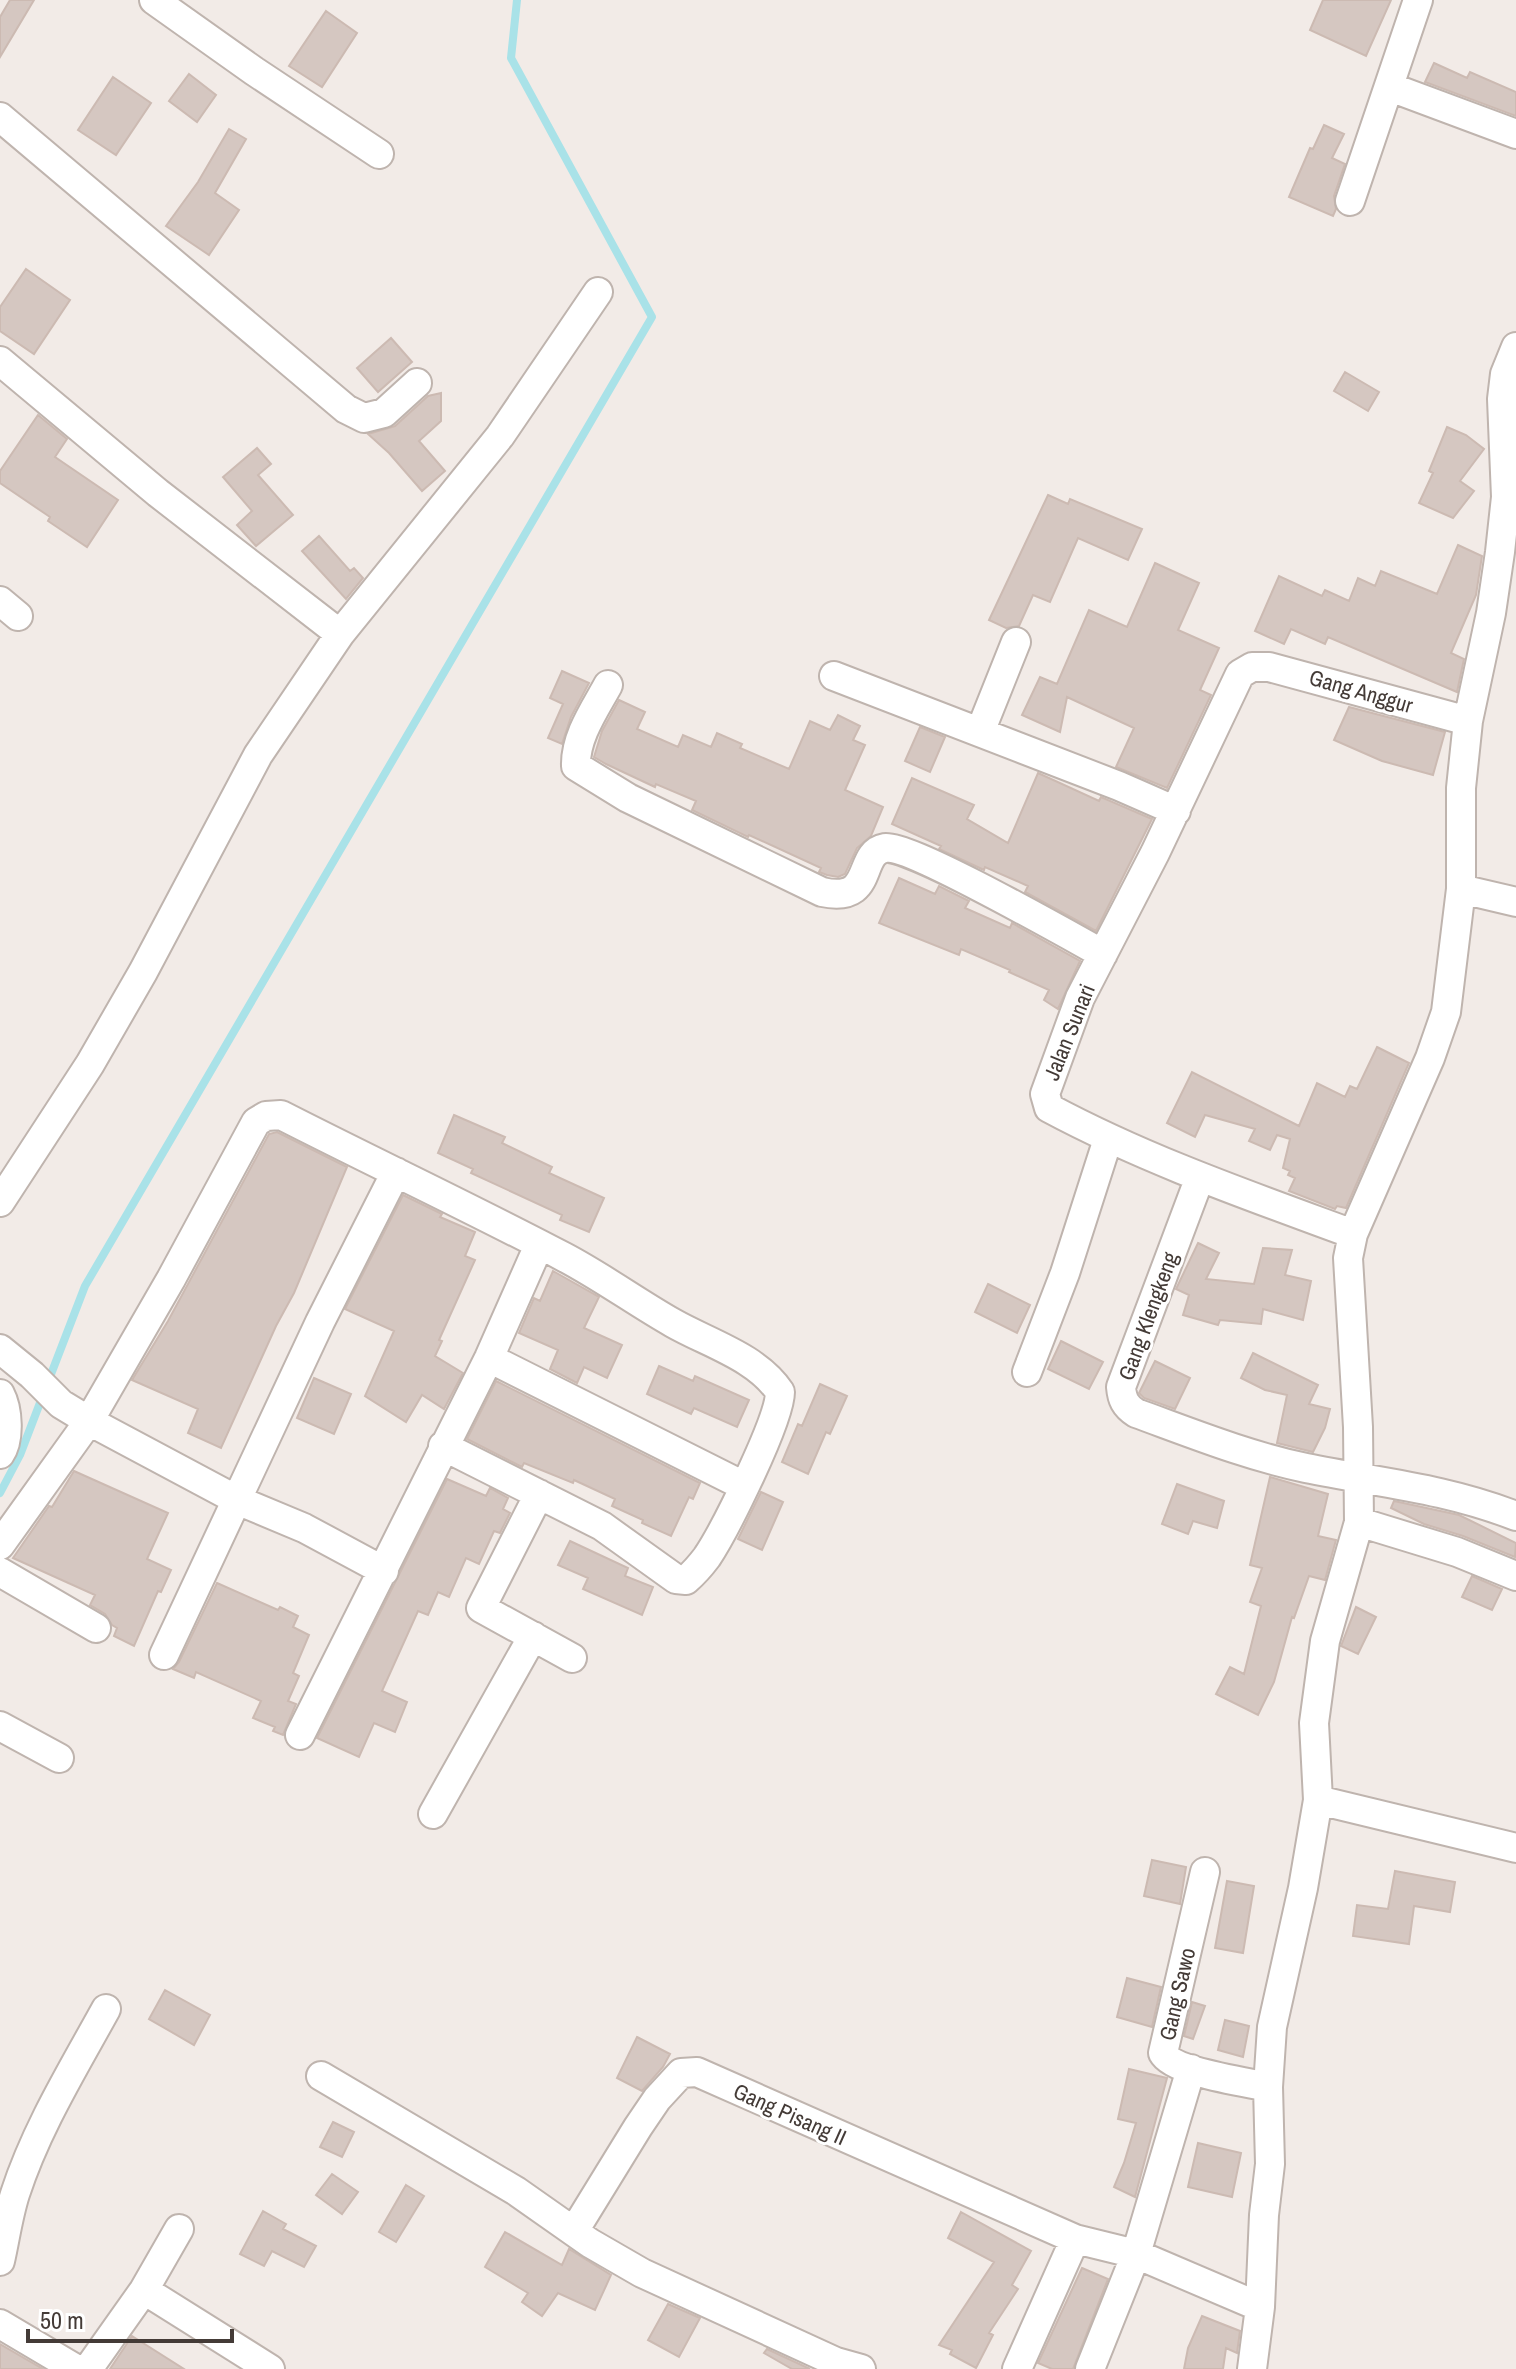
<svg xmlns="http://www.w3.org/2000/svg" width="1516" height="2369" font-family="'Archivo Narrow',sans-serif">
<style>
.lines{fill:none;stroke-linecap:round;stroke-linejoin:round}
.stream{stroke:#a9e2e8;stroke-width:8}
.building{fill:#d5c7c1;stroke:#ccbab2;stroke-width:2}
.minor-casing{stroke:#bfb4ae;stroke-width:32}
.minor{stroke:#fff;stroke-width:28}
.labels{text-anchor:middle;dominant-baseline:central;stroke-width:6;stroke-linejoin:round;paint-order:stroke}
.street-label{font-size:22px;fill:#443b37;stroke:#fff}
</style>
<rect width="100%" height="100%" fill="#f2ebe7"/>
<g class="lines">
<path class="stream" d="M 48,1382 L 85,1286 L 652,317 L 511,58 L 517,0
M 0,1493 L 20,1455 L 43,1395"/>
</g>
<path class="building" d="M 10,0 L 34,0 L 0,57 L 0,17 Z
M 1323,0 L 1391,0 L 1366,56 L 1310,30 Z
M 326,11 L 357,33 L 322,87 L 289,66 Z
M 1434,63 L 1467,78 L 1470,72 L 1516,92 L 1516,116 L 1425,82 Z
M 189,74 L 216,95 L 197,122 L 169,101 Z
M 113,77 L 151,103 L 116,155 L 78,130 Z
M 1324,125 L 1344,134 L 1332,158 L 1345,164 L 1334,196 L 1336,209 L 1333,216 L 1289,197 L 1310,148 L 1313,149 Z
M 229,129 L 246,139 L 215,193 L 239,210 L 209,255 L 166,226 L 198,182 Z
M 26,269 L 70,300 L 34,354 L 0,331 L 0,307 Z
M 391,338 L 412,362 L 378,392 L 357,368 Z
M 1345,372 L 1379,392 L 1368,411 L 1334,391 Z
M 441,393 L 441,421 L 419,441 L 445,471 L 422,491 L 389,453 L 368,434 L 395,426 L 428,396 Z
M 38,415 L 67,439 L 55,457 L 118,500 L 87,547 L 48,521 L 50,517 L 0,483 L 0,471 Z
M 1447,427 L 1466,435 L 1484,449 L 1460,481 L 1474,491 L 1453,518 L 1419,503 L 1433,473 L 1429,471 Z
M 257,448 L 271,464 L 258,475 L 293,515 L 256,546 L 237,525 L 252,511 L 223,477 Z
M 1048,495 L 1068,504 L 1070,499 L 1142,529 L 1128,560 L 1078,538 L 1050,602 L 1033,595 L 1019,626 L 1006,628 L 989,620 Z
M 319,536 L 350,571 L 354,568 L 363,578 L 346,599 L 302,551 Z
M 1458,545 L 1482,556 L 1476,595 L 1451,653 L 1464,659 L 1457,692 L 1328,637 L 1325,644 L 1291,629 L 1284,644 L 1255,631 L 1279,576 L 1322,596 L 1325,590 L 1349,601 L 1358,578 L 1375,586 L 1381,571 L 1437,594 Z
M 1155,563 L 1199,583 L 1178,630 L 1219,648 L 1200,690 L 1211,695 L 1167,788 L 1116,767 L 1134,728 L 1067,697 L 1060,732 L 1022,715 L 1040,677 L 1057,684 L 1089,610 L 1127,627 Z
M 562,671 L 589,683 L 571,717 L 562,744 L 548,738 L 563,704 L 550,698 Z
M 619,700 L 645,712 L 637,729 L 678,747 L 683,735 L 711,747 L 717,733 L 742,744 L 740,748 L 789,769 L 810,721 L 830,730 L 838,715 L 860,726 L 853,740 L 865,745 L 845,790 L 883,807 L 871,836 L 857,848 L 845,874 L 838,877 L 827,875 L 819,872 L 821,868 L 749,835 L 748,837 L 692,810 L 696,801 L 656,784 L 655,787 L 606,764 L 594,757 L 602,731 Z
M 1349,707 L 1445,732 L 1433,775 L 1382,761 L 1334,740 Z
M 920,727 L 945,737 L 930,772 L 905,761 Z
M 1038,773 L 1099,801 L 1101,797 L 1152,819 L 1096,931 L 1025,892 L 1028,886 L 985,867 L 984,870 L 939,849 L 941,846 L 892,824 L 912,778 L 974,805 L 967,819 L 1008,843 Z
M 899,878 L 935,894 L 939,886 L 969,901 L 965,908 L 1010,928 L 1012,923 L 1080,961 L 1058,1009 L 1044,1000 L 1049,990 L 1009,972 L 1010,970 L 961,949 L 959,955 L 879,923 Z
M 1377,1047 L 1409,1063 L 1346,1208 L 1337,1206 L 1335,1209 L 1289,1191 L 1295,1178 L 1288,1175 L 1290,1171 L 1283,1168 L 1290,1139 L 1277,1135 L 1270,1150 L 1249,1141 L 1255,1129 L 1205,1115 L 1195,1137 L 1167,1123 L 1192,1072 L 1299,1126 L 1317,1083 L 1345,1097 L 1350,1086 L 1357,1089 Z
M 454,1115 L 505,1137 L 502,1143 L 552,1167 L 549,1173 L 604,1198 L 589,1232 L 560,1220 L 562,1215 L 471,1173 L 473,1169 L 438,1153 Z
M 277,1132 L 347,1167 L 294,1293 L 276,1326 L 221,1448 L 188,1433 L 198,1409 L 132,1380 L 168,1321 L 269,1134 Z
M 403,1195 L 442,1214 L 440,1217 L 475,1232 L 465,1256 L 475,1260 L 439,1340 L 442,1341 L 435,1356 L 463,1373 L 444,1409 L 422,1395 L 406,1422 L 365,1396 L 394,1331 L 345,1309 Z
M 1198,1243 L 1219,1253 L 1206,1279 L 1254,1284 L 1263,1248 L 1292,1250 L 1285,1275 L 1311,1281 L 1303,1320 L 1263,1309 L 1261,1324 L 1220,1320 L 1218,1325 L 1183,1315 L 1189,1295 L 1176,1289 Z
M 553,1271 L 599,1297 L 584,1328 L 622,1345 L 607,1378 L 584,1367 L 577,1383 L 550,1369 L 558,1350 L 519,1333 L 534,1298 L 540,1301 Z
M 988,1284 L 1030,1305 L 1017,1333 L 975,1312 Z
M 1061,1341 L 1103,1362 L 1089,1389 L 1048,1369 Z
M 1253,1353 L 1318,1385 L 1309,1404 L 1330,1409 L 1325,1428 L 1313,1452 L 1277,1443 L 1287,1395 L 1265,1390 L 1241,1378 Z
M 1155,1361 L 1190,1378 L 1175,1409 L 1144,1398 L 1139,1393 Z
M 659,1366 L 693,1381 L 695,1376 L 749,1400 L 737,1427 L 694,1408 L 691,1414 L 647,1394 Z
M 314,1378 L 351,1394 L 334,1434 L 297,1418 Z
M 496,1381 L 700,1483 L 693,1499 L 689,1497 L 671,1536 L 642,1523 L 643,1520 L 612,1506 L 615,1499 L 574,1480 L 573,1483 L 524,1463 L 522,1467 L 467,1439 Z
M 820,1384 L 847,1396 L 830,1434 L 826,1432 L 808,1474 L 782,1462 L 798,1424 L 802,1426 Z
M 74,1471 L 168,1513 L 147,1559 L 171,1570 L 161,1592 L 158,1591 L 134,1646 L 114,1636 L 117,1628 L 112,1625 L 105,1614 L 90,1605 L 95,1595 L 13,1558 L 49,1506 L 52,1507 Z
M 1270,1477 L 1328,1494 L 1318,1536 L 1336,1540 L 1325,1580 L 1309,1576 L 1294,1618 L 1292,1617 L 1274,1682 L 1258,1715 L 1216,1694 L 1230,1667 L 1244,1674 L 1261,1606 L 1250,1602 L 1262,1568 L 1250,1565 Z
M 447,1479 L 486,1496 L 490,1488 L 508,1498 L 503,1509 L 510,1513 L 500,1533 L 494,1531 L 479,1564 L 466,1558 L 449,1597 L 438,1592 L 428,1615 L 418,1611 L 382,1691 L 407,1702 L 395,1732 L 374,1723 L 359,1757 L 317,1738 Z
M 1177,1484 L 1224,1501 L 1217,1528 L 1193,1521 L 1188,1534 L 1162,1524 Z
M 761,1492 L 783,1502 L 762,1550 L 738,1539 Z
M 1394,1501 L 1459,1515 L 1516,1543 L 1515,1557 L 1463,1536 L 1424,1524 L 1391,1508 Z
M 570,1541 L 628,1568 L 625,1576 L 653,1587 L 642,1615 L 583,1589 L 588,1578 L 558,1565 Z
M 1472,1576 L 1502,1589 L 1492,1610 L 1462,1597 Z
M 217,1583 L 278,1610 L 280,1607 L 298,1616 L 293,1627 L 309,1635 L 293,1673 L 299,1676 L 288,1701 L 296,1704 L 283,1735 L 273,1731 L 275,1727 L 253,1718 L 261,1701 L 196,1672 L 194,1678 L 173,1669 L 179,1662 Z
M 1356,1607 L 1376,1617 L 1358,1654 L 1341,1646 Z
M 1152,1860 L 1186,1867 L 1180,1904 L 1144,1896 Z
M 1395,1871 L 1455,1882 L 1450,1912 L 1414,1906 L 1409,1944 L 1353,1936 L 1357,1905 L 1388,1909 Z
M 1227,1881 L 1254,1886 L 1243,1953 L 1215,1948 Z
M 1127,1978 L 1161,1987 L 1152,2027 L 1117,2017 Z
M 165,1990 L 210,2015 L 194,2045 L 149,2019 Z
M 1192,2002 L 1205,2006 L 1193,2039 L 1184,2036 Z
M 1225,2020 L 1249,2026 L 1243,2057 L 1218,2050 Z
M 637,2037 L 670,2054 L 663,2067 L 642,2091 L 617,2078 Z
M 1129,2069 L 1167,2078 L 1135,2197 L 1114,2187 L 1124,2163 L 1136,2123 L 1118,2119 Z
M 333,2122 L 354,2132 L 342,2157 L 320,2147 Z
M 1198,2143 L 1241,2153 L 1232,2197 L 1188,2187 Z
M 332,2174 L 358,2192 L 342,2214 L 316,2195 Z
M 406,2185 L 424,2196 L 396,2242 L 379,2232 Z
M 263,2211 L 286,2224 L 283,2229 L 316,2246 L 304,2267 L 272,2251 L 264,2266 L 240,2254 Z
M 961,2212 L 1031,2251 L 1012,2285 L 1018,2289 L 989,2333 L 993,2335 L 976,2368 L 950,2354 L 952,2350 L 939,2345 L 994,2262 L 948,2238 Z
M 505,2232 L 562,2265 L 569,2249 L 611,2275 L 595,2310 L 558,2293 L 542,2316 L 522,2302 L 528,2293 L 485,2267 Z
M 1082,2268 L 1108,2279 L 1073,2369 L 1052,2369 L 1038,2363 Z
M 668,2304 L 700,2318 L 679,2357 L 648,2340 Z
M 1202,2316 L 1240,2331 L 1237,2353 L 1226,2348 L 1223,2369 L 1184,2369 L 1188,2348 Z
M 132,2336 L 184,2369 L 110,2369 Z
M 0,2344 L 43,2369 L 0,2369 Z
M 767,2349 L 810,2369 L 792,2369 L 764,2353 Z"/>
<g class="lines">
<defs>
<path id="minor" d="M 154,0 L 254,71 L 379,154
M 1390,87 L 1516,134
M 0,117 L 346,409 L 364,418 L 384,413 L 417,383
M 1350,201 L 1418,0
M 0,361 L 158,493 L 340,634
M 0,601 L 18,616
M 834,676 L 1119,786 L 1176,811
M 608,685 C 595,709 575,737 576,766 L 628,798 L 822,892 C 876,904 856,853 885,848 C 909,844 1072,937 1103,954
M 980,732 L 1016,642
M 1461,889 L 1516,902
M 1200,1177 L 1121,1387 C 1122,1399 1125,1406 1136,1413 C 1191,1433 1248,1456 1306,1468 C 1380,1483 1444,1488 1516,1516
M 0,1202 L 90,1064 L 143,972 L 258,755 L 340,634 L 500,436 L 598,292
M 1353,1234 C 1250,1196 1146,1160 1049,1108 L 1045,1094 L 1080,998 L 1155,853 L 1240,674 L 1252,667 L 1269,667 L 1468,721
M 0,1349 L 32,1375 L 61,1404 L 89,1421 L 237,1500 L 304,1528 L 384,1571
M 489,1358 L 744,1486
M 1027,1372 L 1065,1273 L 1108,1139
M 0,1394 C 8,1409 10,1440 0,1454
M 539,1494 L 481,1608 L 572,1658
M 1359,1522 L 1457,1552 L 1516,1576
M 0,1545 L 89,1421 L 171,1279 L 256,1122 L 266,1116 L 281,1115 C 375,1163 471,1208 564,1257 C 602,1277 636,1302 673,1323 C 708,1343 757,1357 780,1392 C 780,1420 725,1530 707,1557 C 701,1565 694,1573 686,1580 L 676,1579 L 602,1526 L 443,1446
M 0,1572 L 96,1628
M 164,1655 L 320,1322 L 396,1172
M 0,1726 L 59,1758
M 300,1735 L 489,1358 L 539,1245
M 1318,1800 L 1516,1848
M 433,1814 L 533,1636
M 1205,1872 L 1163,2053 C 1173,2072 1246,2082 1268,2087
M 321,2076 L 516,2191 L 590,2243 L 642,2273 L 836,2362 L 861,2369
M 574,2231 L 638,2127 L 657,2099 L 681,2073 L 697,2072 L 1075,2239 L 1136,2254 L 1260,2307
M 0,2261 C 5,2239 8,2216 15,2194 C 36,2129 73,2069 106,2009
M 144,2290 L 270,2369
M 0,2324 L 76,2369
M 88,2369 L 144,2290 L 179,2229
M 1017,2369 L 1075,2239
M 1090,2369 L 1136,2254 L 1191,2069
M 1252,2369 L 1260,2307 L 1264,2215 L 1270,2164 L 1268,2087 L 1272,2027 L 1303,1888 L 1318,1800 L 1314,1723 L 1325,1641 L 1359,1522 L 1358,1427 L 1348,1258 L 1353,1234 L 1430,1058 L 1446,1012 L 1461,889 L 1461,788 L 1468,721 L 1491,613 L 1500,552 L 1506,497 L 1502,399 L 1505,374 L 1516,347"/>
</defs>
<use href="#minor" class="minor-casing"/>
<use href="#minor" class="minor"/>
</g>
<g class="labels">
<g class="street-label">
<text transform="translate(1361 691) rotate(16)">Gang Anggur</text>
<text transform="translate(1069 1032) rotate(-68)">Jalan Sunari</text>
<text transform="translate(1148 1316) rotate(-70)">Gang Klengkeng</text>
<text transform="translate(1177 1994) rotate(-77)">Gang Sawo</text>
<text transform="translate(790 2114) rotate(24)">Gang Pisang II</text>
</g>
</g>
<path d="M28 2329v12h204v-12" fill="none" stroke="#443b37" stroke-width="4"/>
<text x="40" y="2329" font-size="24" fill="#443b37" stroke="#ffffff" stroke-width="6" paint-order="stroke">50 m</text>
</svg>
